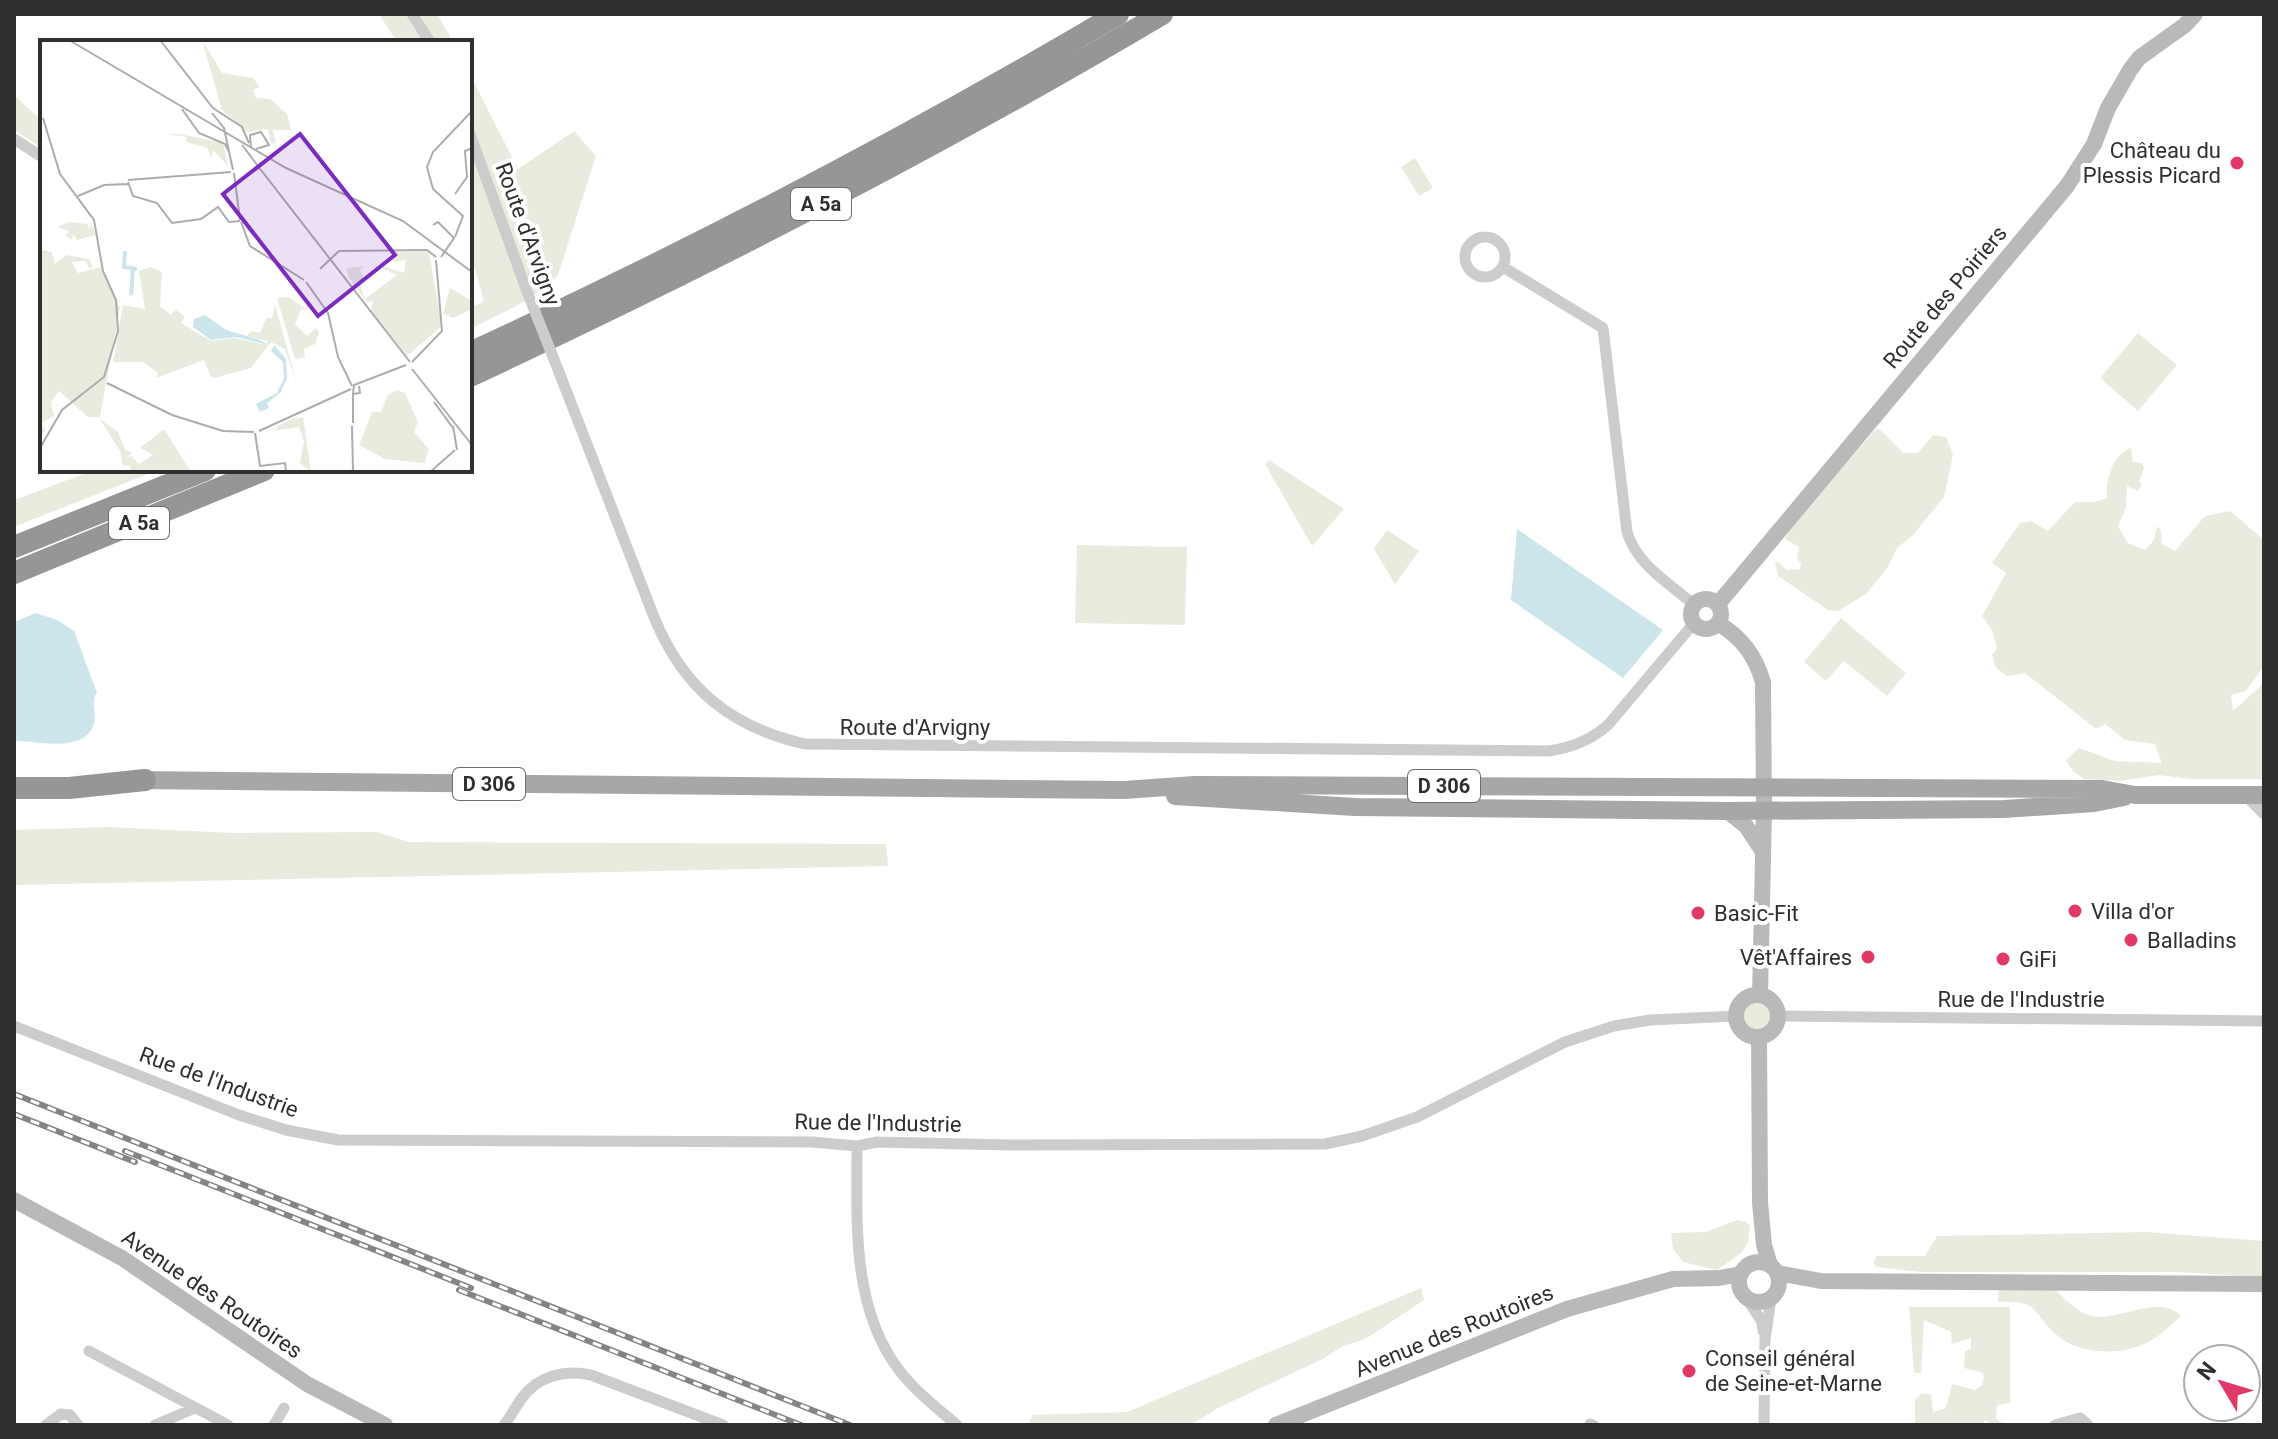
<svg xmlns="http://www.w3.org/2000/svg" width="2278" height="1439" font-family="Roboto,sans-serif">
<style>
.green{fill:#e8ecde}
.water{fill:#cbe5eb}
.lines{fill:none;stroke-linecap:round;stroke-linejoin:round}
.street{stroke:#ccc;stroke-width:11}
.secondary{stroke:#b9b9b9;stroke-width:16}
.primary{stroke:#a7a7a7;stroke-width:18}
.highway{stroke:#969696;stroke-width:22}
.rail-casing{stroke:#848484;stroke-width:6}
.rail{stroke:#fff;stroke-width:3;stroke-dasharray:9;stroke-linecap:butt}
.street-bridge{stroke:#ccc;stroke-width:11}
.poi-dot{fill:#df3966;stroke:#fff;stroke-width:3}
.labels{text-anchor:middle;dominant-baseline:central;stroke-width:8;stroke-linejoin:round;paint-order:stroke}
.shield{fill:#fff;stroke:#6d6d6d;stroke-width:2}
.shield-label{font-size:20px;font-weight:bold;fill:#2f2f2f}
.poi-label{font-size:22px;fill:#2f2f2f;stroke:#fff;text-anchor:start}
.street-label{font-size:22px;fill:#2f2f2f;stroke:#fff}
.inset-river{fill:none;stroke:#cbe5eb;stroke-width:4}
.inset-road{fill:none;stroke:#acacac;stroke-width:2}
.view{fill:#7b2cbf;fill-opacity:0.15;stroke:#7b2cbf;stroke-width:4}
.inset-edge{fill:none;stroke:#2f2f2f;stroke-width:4}
</style>
<rect width="100%" height="100%" fill="#fff"/>
<path class="green" d="M 379,14 L 437,14 L 453,42 L 397,42 Z
M 470,74 L 518,169 L 574,131 L 596,156 L 558,275 C 533,301 502,313 470,329 L 470,308 L 484,301 L 470,251 Z
M 14,95 L 42,121 L 42,148 L 14,130 Z
M 1415,158 L 1433,188 L 1419,196 L 1401,167 Z
M 2138,333 L 2177,365 L 2138,411 L 2100,378 Z
M 1876,429 L 1881,430 L 1903,453 L 1918,453 L 1933,435 L 1946,437 L 1953,455 L 1944,497 L 1913,535 L 1897,548 L 1888,567 L 1866,594 L 1838,611 L 1828,610 L 1778,576 L 1775,562 L 1780,563 L 1786,570 L 1800,569 L 1801,563 L 1797,559 L 1799,547 L 1785,539 L 1790,527 Z
M 2131,448 L 2133,462 L 2142,463 L 2144,468 L 2139,481 L 2142,484 L 2138,491 L 2127,486 L 2126,508 L 2118,526 L 2128,543 L 2145,550 L 2154,540 L 2157,526 L 2161,531 L 2162,544 L 2175,551 L 2205,516 L 2230,511 L 2264,540 L 2264,666 L 2246,691 L 2231,695 L 2233,711 L 2264,683 L 2264,779 L 2192,779 L 2158,775 L 2119,781 L 2084,779 L 2072,770 L 2066,760 L 2079,748 L 2115,761 L 2162,763 L 2155,744 L 2125,740 L 2105,724 L 2096,729 L 2025,673 L 2007,676 L 1996,668 L 1992,655 L 1997,648 L 1992,630 L 1982,616 L 2006,573 L 1992,563 L 2020,523 L 2031,521 L 2048,531 L 2075,502 L 2095,502 L 2107,498 C 2105,481 2113,453 2131,448 Z
M 1269,460 L 1344,509 L 1312,546 L 1265,464 Z
M 94,470 L 158,470 L 14,527 L 14,500 Z
M 1387,530 L 1419,551 L 1395,584 L 1374,549 Z
M 1077,545 L 1187,547 L 1185,625 L 1075,623 Z
M 1841,618 L 1906,673 L 1887,696 L 1844,661 L 1826,681 L 1804,662 Z
M 108,827 L 233,833 L 377,832 L 408,842 L 886,844 L 888,866 L 14,885 L 14,830 Z
M1742 1016a15 15 0 1 1 30 0a15 15 0 1 1-30 0Z
M 1737,1220 L 1746,1222 L 1750,1226 L 1748,1243 L 1741,1253 L 1717,1270 L 1683,1262 L 1673,1249 L 1671,1233 L 1706,1232 Z
M 2146,1232 L 2264,1241 L 2264,1277 L 2176,1272 L 1922,1272 L 1876,1267 L 1874,1263 L 1876,1256 L 1925,1256 L 1937,1236 Z
M 1999,1287 L 2052,1288 C 2064,1296 2073,1310 2088,1315 C 2116,1324 2158,1292 2181,1316 C 2172,1324 2163,1333 2152,1340 C 2126,1356 2082,1356 2058,1336 C 2030,1313 2043,1300 1998,1302 Z
M 1421,1288 L 1424,1300 L 1367,1338 L 1341,1347 L 1323,1359 L 1218,1408 L 1190,1425 L 1028,1425 L 1033,1415 L 1127,1412 Z
M 1909,1307 L 2010,1307 L 2010,1403 L 1997,1405 L 1996,1419 L 2006,1425 L 1991,1425 L 1985,1420 L 1983,1425 L 1915,1425 L 1915,1400 L 1921,1394 L 1931,1394 L 1933,1412 L 1946,1408 L 1952,1384 L 1975,1390 L 1982,1385 L 1984,1376 L 1981,1372 L 1964,1368 L 1965,1351 L 1971,1349 L 1971,1338 L 1952,1344 L 1951,1332 L 1924,1320 L 1921,1373 L 1914,1373 Z"/>
<path class="water" d="M 1517,529 L 1663,630 L 1623,678 L 1511,600 Z
M 36,613 L 57,620 L 74,631 L 97,693 C 90,702 97,712 94,723 C 86,754 38,741 14,741 L 14,622 Z"/>
<g class="lines">
<path class="street" d="M 412,14 L 430,42
M 470,134 L 526,289
M 14,139 L 42,157
M1465 257a20 20 0 1 1 40 0a20 20 0 1 1-40 0Z
M 1503,267 L 1603,328 L 1627,532 C 1637,565 1668,582 1693,604
M 559,372 L 654,617 C 683,688 730,727 805,744 L 1549,751 C 1573,747 1589,741 1608,725 L 1694,623
M 2245,795 L 2264,814
M 1778,1016 L 2264,1021
M 14,1026 L 239,1115 L 286,1130 L 338,1140 L 812,1142 L 857,1146 L 877,1142 L 1010,1145 L 1325,1144 L 1362,1136 L 1417,1117 L 1565,1042 L 1614,1026 L 1650,1020 L 1737,1016
M 857,1146 C 857,1221 851,1307 899,1370 C 915,1391 937,1408 957,1425
M 1746,1297 L 1762,1322 L 1763,1331
M 89,1351 L 228,1425
M 1590,1424 L 1593,1425
M 46,1425 L 61,1414 L 70,1415 L 78,1425
M 155,1425 L 195,1408
M 274,1425 L 284,1408
M 504,1425 C 511,1417 515,1407 522,1398 C 538,1376 565,1369 591,1375 L 723,1425
M 1764,1425 L 1765,1339 L 1771,1299
M 2055,1425 L 2080,1418 L 2088,1425"/>
<path class="secondary" d="M1691 614a15 15 0 1 1 30 0a15 15 0 1 1-30 0Z
M 1718,604 L 2067,186 L 2094,144 L 2108,108 L 2130,70 L 2139,58 L 2185,25 L 2195,14
M 1718,623 C 1742,638 1755,655 1763,682 L 1764,811 L 1760,995
M 1727,811 L 1746,826 L 1762,850
M1736 1016a21 21 0 1 1 42 0a21 21 0 1 1-42 0Z
M 1759,1037 L 1760,1202 L 1764,1245 L 1770,1265
M 14,1200 L 122,1258 L 307,1384 L 385,1425
M1739 1282a20 20 0 1 1 40 0a20 20 0 1 1-40 0Z
M 1777,1273 L 1821,1281 L 2264,1284
M 1276,1425 L 1567,1309 L 1673,1279 L 1719,1278 L 1741,1274"/>
<path class="primary" d="M 133,780 L 1124,790 L 1195,785 L 2102,789 L 2135,795 L 2264,795
M 1175,796 L 1355,807 L 1727,811 L 2004,809 L 2094,803 L 2124,797"/>
<path class="highway" d="M 470,353 C 691,251 908,138 1118,14
M 470,376 C 706,266 938,147 1162,14
M 14,547 L 205,470
M 14,573 L 264,470
M 14,788 L 69,788 L 145,780"/>
<defs>
<path id="rail" d="M 14,1094 L 850,1425
M 14,1114 L 135,1162
M 125,1151 L 471,1288
M 459,1290 L 801,1425"/>
</defs>
<use href="#rail" class="rail-casing"/>
<use href="#rail" class="rail"/>
<path class="street-bridge" d="M 526,289 L 559,372"/>
</g>
<g class="poi-dot">
<circle cx="2237" cy="163" r="8"/>
<circle cx="2075" cy="911" r="8"/>
<circle cx="1698" cy="913" r="8"/>
<circle cx="2131" cy="940" r="8"/>
<circle cx="1868" cy="957" r="8"/>
<circle cx="2003" cy="959" r="8"/>
<circle cx="1689" cy="1371" r="8"/>
</g>
<g class="labels">
<g class="shield">
<rect x="791" y="188" width="60" height="32" rx="6"/>
<rect x="109" y="507" width="60" height="32" rx="6"/>
<rect x="453" y="768" width="72" height="32" rx="6"/>
<rect x="1408" y="770" width="72" height="32" rx="6"/>
</g>
<g class="shield-label">
<text x="821" y="204">A 5a</text>
<text x="139" y="523">A 5a</text>
<text x="489" y="784">D 306</text>
<text x="1444" y="786">D 306</text>
</g>
<g class="poi-label">
<text x="2221" y="150" text-anchor="end">Château du<tspan x="2221" dy="25">Plessis Picard</tspan></text>
<text x="2091" y="911">Villa d'or</text>
<text x="1714" y="913">Basic-Fit</text>
<text x="2147" y="940">Balladins</text>
<text x="1852" y="957" text-anchor="end">Vêt'Affaires</text>
<text x="2019" y="959">GiFi</text>
<text x="1705" y="1358">Conseil général<tspan x="1705" dy="25">de Seine-et-Marne</tspan></text>
</g>
<g class="street-label">
<text transform="translate(528 234) rotate(70)">Route d'Arvigny</text>
<text transform="translate(1945 297) rotate(-50)">Route des Poiriers</text>
<text x="915" y="727">Route d'Arvigny</text>
<text x="2021" y="999">Rue de l'Industrie</text>
<text transform="translate(219 1082) rotate(20)">Rue de l'Industrie</text>
<text transform="translate(878 1123) rotate(1)">Rue de l'Industrie</text>
<text transform="translate(212 1294) rotate(34)">Avenue des Routoires</text>
<text transform="translate(1454 1331) rotate(-22)">Avenue des Routoires</text>
</g>
</g>
<g transform="translate(40 40)">
<rect width="432" height="432" fill="#fff"/>
<path d="M 162,0 L 182,33 L 213,38 L 220,47 L 213,50 L 216,58 L 230,59 L 247,74 L 251,90 L 233,90 L 236,103 L 231,104 L 228,89 L 207,92 L 182,70 ZM 125,94 L 139,94 L 183,103 L 188,126 L 173,110 L 171,118 L 167,108 L 146,102 L 147,97 ZM 29,182 L 47,184 L 49,189 L 51,183 L 56,195 L 37,200 L 33,194 L 32,200 L 26,196 L 29,191 L 17,187 ZM 0,210 L 12,212 L 15,224 L 26,215 L 49,219 L 53,227 L 49,228 L 45,221 L 32,222 L 38,233 L 61,227 L 80,268 L 60,377 L 48,377 L 19,351 L 11,362 L 14,376 L 1,383 L 6,391 L 0,394 ZM 357,212 L 389,212 L 402,286 L 367,316 L 331,271 L 333,261 L 327,262 L 308,236 L 307,228 L 325,226 L 320,230 L 325,242 L 319,243 L 325,259 L 357,235 L 343,229 L 343,226 L 364,233 L 366,220 L 351,222 ZM 111,227 L 122,232 L 120,266 L 131,275 L 136,269 L 145,277 L 141,283 L 171,301 L 194,298 L 227,305 L 227,301 L 207,296 L 211,291 L 220,293 L 227,277 L 232,279 L 235,265 L 257,344 L 245,309 L 231,302 L 211,328 L 178,337 L 171,337 L 164,320 L 116,338 L 118,333 L 103,322 L 73,322 L 83,265 L 105,269 L 99,231 ZM 410,248 L 432,261 L 432,269 L 413,278 L 403,273 ZM 249,257 L 267,270 L 261,269 L 255,284 L 267,296 L 276,288 L 279,292 L 275,304 L 264,309 L 265,317 L 255,319 L 237,258 ZM 357,350 L 365,353 L 378,382 L 374,392 L 389,409 L 385,423 L 345,419 L 319,405 L 332,372 L 341,372 L 348,355 ZM 258,376 L 254,380 L 263,377 L 271,432 L 260,423 L 264,401 L 259,387 L 233,391 L 240,386 L 219,395 ZM 60,379 L 78,392 L 85,410 L 92,412 L 86,419 L 91,416 L 99,424 L 113,415 L 100,408 L 124,389 L 151,432 L 92,432 L 89,425 L 83,426 L 81,413 Z" fill="#e8ecde"/>
<path d="M 165,275 L 186,290 L 220,300 L 228,305 L 196,297 L 171,300 L 153,287 L 154,279 ZM 234,305 L 246,319 L 247,338 L 241,352 L 227,363 L 229,368 L 220,372 L 216,364 L 237,353 L 244,338 L 243,322 L 231,311 Z" fill="#cbe5eb"/>
<path class="inset-river" d="M 85,211 L 84,227 L 97,229M 91,255 L 93,229"/>
<path class="inset-road" d="M 29,0 L 246,128 L 363,181 L 432,232M 120,0 L 173,68 L 202,87 L 209,103M 142,69 L 159,93 L 185,104 L 189,112M 172,73 L 184,88 L 193,130M 202,105 L 224,134M 211,108 L 210,95 L 221,92 L 229,105 L 216,109M 221,130 L 370,322M 194,133 L 200,180M 88,140 L 191,132M 88,142 L 93,156 L 117,163 L 132,183 L 161,179 L 178,167 L 189,182 L 200,181M 415,154 L 427,137 L 425,111 L 432,108M 38,156 L 64,145 L 88,144M 201,182 L 210,206 L 264,240M 393,185 L 398,182 L 414,198 L 401,217M 415,197 L 423,176 L 393,149 L 387,127 L 393,112 L 432,71M 299,211 L 387,210 L 396,217M 280,229 L 299,211M 266,242 L 288,273 L 298,317 L 312,346M 372,322 L 402,291 L 396,220M 372,329 L 432,405M 67,343 L 132,375 L 183,391 L 214,392M 319,346 L 320,353 L 313,354 L 314,345 L 366,325M 394,362 L 413,388M 313,383 L 313,354M 312,386 L 313,432M 413,386 L 417,410M 219,391 L 311,349M 215,393 L 220,426 L 245,423 L 246,432M 0,408 L 22,370 L 64,337 L 78,291 L 76,260 L 63,231 L 54,180 L 20,134 L 3,78M 390,432 L 415,410"/>
<path class="view" d="M 260,94 L 355,215 L 278,276 L 183,154 Z"/>
<rect width="432" height="432" class="inset-edge"/>
</g>
<rect width="2278" height="1439" fill="none" stroke="#2f2f2f" stroke-width="32"/>
<g transform="translate(2222 1383) rotate(308)"><circle r="38" fill="#ffffff" stroke="#acacac" stroke-width="2"/>
<path d="M0-6L14 30L0 20L-14 30Z" fill="#df3966"/>
<text y="-12" font-size="22" font-weight="bold" text-anchor="middle" fill="#2f2f2f">N</text>
</g>
</svg>
